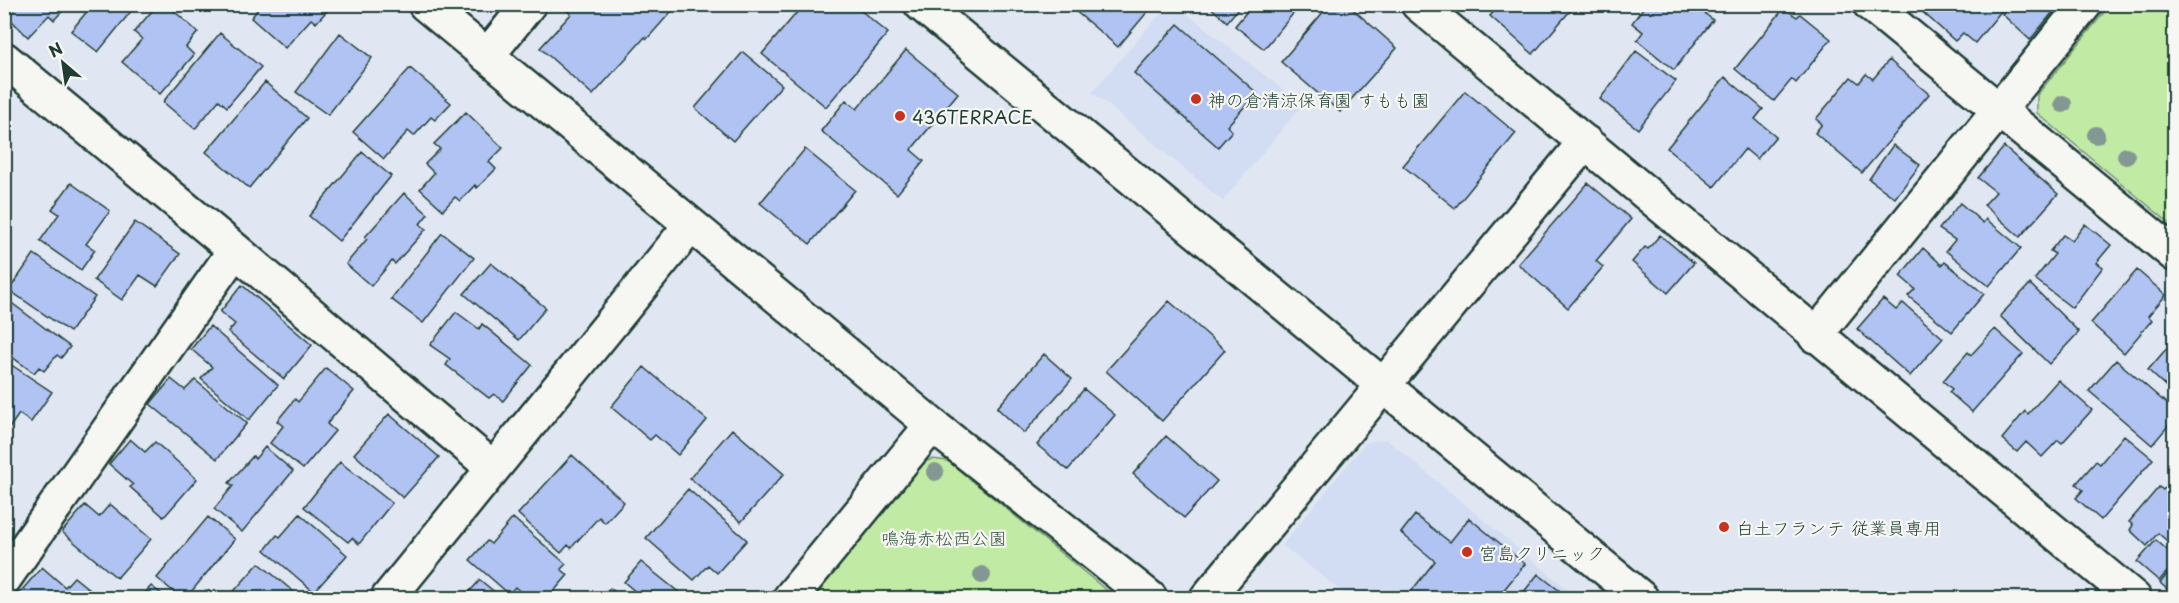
<svg xmlns="http://www.w3.org/2000/svg" width="2179" height="603" font-family="'Playpen Sans','Klee One',sans-serif">
<style>
.built{fill:#d2dcf2}
.green{fill:#c1eaa5;stroke:#70946c;stroke-width:1.5}
.building{fill:#b0c3f2;stroke:#1f3d34;stroke-width:1.5}
.lines{fill:none;stroke-linecap:round;stroke-linejoin:round}
.minor-casing{stroke:#1f3d34;stroke-width:38}
.minor{stroke:#f6f6f2;stroke-width:33}
.tree{fill:#849893}
.poi-dot{fill:#c8321e;stroke:#f6f6f2;stroke-width:2}
.labels{text-anchor:middle;dominant-baseline:central;stroke-width:4.5;stroke-linejoin:round;paint-order:stroke}
.poi-label{font-size:18px;fill:#1f3d34;stroke:#f6f6f2;text-anchor:start}
.park-label{font-size:18px;fill:#375745;stroke:#f6f6f2}
</style>
<rect width="100%" height="100%" fill="#e1e7f2"/>
<filter id="ink" filterUnits="userSpaceOnUse"><feTurbulence type="fractalNoise" baseFrequency=".0167" numOctaves="2"/><feDisplacementMap in="SourceGraphic" scale="12" xChannelSelector="R" yChannelSelector="G"/><feConvolveMatrix kernelMatrix="1 2 1 2 8 2 1 2 1" color-interpolation-filters="sRGB"/></filter>
<g filter="url(#ink)">
<path class="built" d="M 1168,5 L 1176,5 L 1302,105 L 1223,201 L 1092,92 Z
M 1386,439 L 1578,598 L 1350,598 L 1282,545 L 1366,442 Z"/>
<path class="green" d="M 2110,5 L 2174,5 L 2174,227 L 2037,113 L 2037,95 Z
M 932,459 L 948,461 L 1116,598 L 813,598 L 925,462 Z"/>
<path class="building" d="M 19,4 L 69,4 L 54,20 L 49,15 L 28,37 L 7,16 Z
M 93,4 L 137,4 L 98,52 L 71,31 Z
M 158,4 L 166,4 L 198,32 L 186,47 L 194,55 L 160,94 L 122,62 L 142,39 L 134,32 Z
M 262,4 L 333,4 L 316,23 L 311,19 L 285,48 L 251,18 Z
M 568,4 L 678,4 L 647,39 L 645,37 L 593,95 L 540,48 L 571,14 L 565,9 Z
M 804,4 L 853,4 L 888,33 L 826,107 L 762,54 Z
M 1067,4 L 1154,4 L 1118,47 Z
M 1207,4 L 1242,4 L 1227,22 Z
M 1253,4 L 1301,4 L 1264,49 L 1235,26 Z
M 1330,4 L 1347,4 L 1397,48 L 1340,112 L 1281,62 Z
M 1500,4 L 1576,4 L 1533,54 L 1490,16 Z
M 1646,4 L 1693,4 L 1713,20 L 1674,70 L 1637,40 L 1643,32 L 1632,23 Z
M 1918,4 L 2007,4 L 1975,43 L 1963,33 L 1955,41 L 1917,7 Z
M 2010,4 L 2043,4 L 2053,12 L 2030,40 L 2002,14 Z
M 1784,8 L 1797,17 L 1800,14 L 1831,39 L 1796,83 L 1792,79 L 1774,101 L 1735,69 Z
M 1178,24 L 1257,93 L 1227,126 L 1232,131 L 1218,147 L 1134,73 Z
M 220,33 L 261,67 L 227,107 L 219,100 L 195,129 L 163,102 Z
M 340,33 L 372,58 L 328,115 L 296,92 Z
M 906,50 L 958,93 L 911,150 L 924,161 L 897,194 L 821,131 L 846,100 L 857,109 Z
M 1636,51 L 1676,81 L 1638,129 L 1600,99 Z
M 743,52 L 782,85 L 733,141 L 695,108 Z
M 1889,60 L 1929,94 L 1862,173 L 1815,133 L 1822,124 L 1816,119 L 1851,77 L 1859,83 L 1866,74 L 1873,79 Z
M 410,68 L 451,103 L 435,120 L 431,117 L 414,136 L 408,131 L 384,159 L 353,132 Z
M 1725,77 L 1763,109 L 1755,119 L 1776,136 L 1757,159 L 1745,149 L 1714,187 L 1667,148 Z
M 265,82 L 307,118 L 249,188 L 206,152 Z
M 1465,91 L 1516,133 L 1455,208 L 1403,166 Z
M 466,112 L 503,148 L 489,162 L 496,169 L 477,188 L 475,185 L 460,201 L 455,197 L 443,210 L 420,189 L 434,173 L 425,164 L 440,149 L 434,144 Z
M 1893,145 L 1920,165 L 1895,198 L 1869,179 Z
M 2004,147 L 2058,194 L 2020,237 L 1984,205 L 1996,192 L 1978,178 Z
M 805,149 L 855,190 L 810,244 L 760,203 Z
M 362,152 L 391,176 L 339,241 L 309,216 Z
M 71,183 L 110,211 L 86,244 L 95,250 L 81,270 L 40,241 L 59,214 L 52,209 Z
M 1588,183 L 1631,219 L 1596,261 L 1603,267 L 1568,308 L 1518,264 Z
M 404,193 L 428,214 L 420,224 L 426,229 L 395,264 L 392,261 L 371,286 L 346,264 L 367,239 L 365,237 Z
M 1960,203 L 1983,223 L 1986,219 L 2021,248 L 1989,286 L 1946,251 L 1955,240 L 1939,229 Z
M 135,222 L 180,254 L 157,286 L 140,275 L 122,300 L 94,280 Z
M 2085,224 L 2111,245 L 2096,263 L 2103,267 L 2072,308 L 2035,279 L 2055,254 L 2050,251 L 2063,235 L 2072,241 Z
M 442,233 L 474,258 L 423,323 L 391,299 Z
M 1660,235 L 1694,263 L 1668,293 L 1632,262 L 1645,247 L 1648,249 Z
M 1923,248 L 1942,265 L 1945,262 L 1984,294 L 1952,332 L 1908,296 L 1915,289 L 1900,276 Z
M 34,254 L 95,297 L 70,332 L 9,290 Z
M 491,263 L 546,308 L 519,340 L 464,294 Z
M 2137,270 L 2166,295 L 2148,316 L 2152,320 L 2124,353 L 2091,323 Z
M 2030,284 L 2079,332 L 2049,364 L 2000,316 Z
M 242,285 L 312,345 L 284,379 L 228,332 L 235,324 L 220,312 Z
M 1883,299 L 1896,310 L 1903,303 L 1943,338 L 1910,376 L 1857,329 Z
M 9,301 L 70,347 L 61,358 L 57,355 L 44,371 L 39,367 L 34,373 L 4,351 L 4,306 Z
M 1169,301 L 1225,350 L 1162,421 L 1106,371 Z
M 456,312 L 479,329 L 482,324 L 532,365 L 503,401 L 494,394 L 489,398 L 446,365 L 450,359 L 430,345 Z
M 210,326 L 278,385 L 249,420 L 201,379 L 212,367 L 191,349 Z
M 1995,329 L 2023,354 L 1972,412 L 1949,392 L 1952,389 L 1943,381 L 1968,352 L 1971,355 Z
M 2174,346 L 2174,394 L 2148,370 L 2167,348 L 2170,350 Z
M 1044,354 L 1072,379 L 1024,433 L 997,408 Z
M 4,360 L 52,392 L 31,422 L 19,414 L 8,430 L 4,428 Z
M 2116,360 L 2174,410 L 2174,419 L 2152,445 L 2089,391 Z
M 644,367 L 707,420 L 678,455 L 655,435 L 650,440 L 611,407 Z
M 326,368 L 354,391 L 327,424 L 335,431 L 303,469 L 270,443 L 283,426 L 277,421 L 295,399 L 298,402 Z
M 171,379 L 185,390 L 195,380 L 247,423 L 217,459 L 150,404 Z
M 2058,380 L 2092,410 L 2062,443 L 2058,440 L 2042,457 L 2026,442 L 2017,452 L 2002,439 L 2025,411 L 2028,414 Z
M 1084,389 L 1115,415 L 1068,470 L 1037,445 Z
M 389,414 L 439,457 L 403,498 L 354,454 Z
M 732,429 L 784,474 L 741,522 L 690,478 Z
M 2124,435 L 2153,459 L 2101,520 L 2076,498 L 2083,490 L 2076,484 L 2096,461 L 2100,464 Z
M 1166,436 L 1217,481 L 1184,518 L 1133,474 Z
M 130,439 L 145,452 L 155,442 L 197,479 L 164,517 L 130,487 L 133,485 L 109,464 Z
M 265,447 L 293,471 L 242,532 L 214,509 L 233,486 L 229,483 L 253,456 L 255,459 Z
M 572,455 L 624,502 L 605,523 L 599,517 L 571,548 L 568,545 L 561,553 L 518,514 Z
M 340,462 L 392,503 L 359,544 L 352,538 L 348,542 L 304,507 Z
M 2174,477 L 2174,544 L 2173,546 L 2158,533 L 2147,546 L 2130,530 L 2133,525 L 2129,522 L 2159,487 L 2163,490 Z
M 688,489 L 747,540 L 717,573 L 708,565 L 694,580 L 646,538 Z
M 110,504 L 151,539 L 117,578 L 62,532 L 85,505 L 99,517 Z
M 300,514 L 347,555 L 314,592 L 265,550 L 277,535 L 280,537 Z
M 1415,515 L 1450,542 L 1469,518 L 1525,564 L 1497,598 L 1406,598 L 1435,561 L 1401,533 Z
M 208,517 L 235,539 L 186,598 L 181,598 L 157,578 Z
M 513,518 L 566,564 L 561,569 L 568,575 L 548,598 L 527,598 L 515,587 L 509,594 L 470,560 L 487,541 L 491,544 Z
M 2156,540 L 2174,556 L 2174,564 L 2159,581 L 2137,562 Z
M 641,562 L 686,598 L 643,598 L 624,582 Z
M 259,563 L 301,598 L 228,598 Z
M 2174,566 L 2174,595 L 2160,583 Z
M 42,567 L 65,587 L 74,577 L 100,598 L 15,598 Z
M 1538,574 L 1569,598 L 1519,598 Z
M 480,580 L 502,598 L 464,598 Z
M 151,586 L 167,598 L 141,598 Z
M 610,588 L 623,598 L 600,598 Z"/>
<g class="lines">
<defs>
<path id="minor" d="M 425,4 L 932,425 L 1150,598
M 921,4 L 1641,598
M 1418,4 L 2134,598
M 1870,4 L 2174,254
M 487,56 L 529,4
M 4,59 L 235,250 L 493,468
M 1815,336 L 2085,4
M 4,579 L 235,250
M 388,598 L 691,225
M 790,598 L 932,425
M 1207,598 L 1585,142"/>
</defs>
<use href="#minor" class="minor-casing"/>
<use href="#minor" class="minor"/>
</g>
<g class="tree">
<circle cx="2063" cy="104" r="9"/>
<circle cx="2096" cy="135" r="9"/>
<circle cx="2126" cy="156" r="9"/>
<circle cx="935" cy="472" r="9"/>
<circle cx="982" cy="575" r="9"/>
</g>
</g>
<g class="poi-dot">
<circle cx="1196" cy="99" r="6"/>
<circle cx="900" cy="116" r="6"/>
<circle cx="1724" cy="527" r="6"/>
<circle cx="1467" cy="552" r="6"/>
</g>
<g class="labels">
<g class="poi-label">
<text x="1208" y="99">神の倉清涼保育園 すもも園</text>
<text x="912" y="116">436TERRACE</text>
<text x="1736" y="527">白土フランテ 従業員専用</text>
<text x="1479" y="552">宮島クリニック</text>
</g>
<g class="park-label">
<text x="944" y="537">鳴海赤松西公園</text>
</g>
</g>
<rect width="2179" height="603" fill="none" stroke="#f6f6f2" stroke-width="24"/>
<rect x="12" y="12" width="2155" height="579" fill="none" stroke="#1f3d34" stroke-width="2" filter="url(#ink)"/>
<g transform="translate(63 63) rotate(331)" stroke="#f6f6f2" stroke-width="4.5" paint-order="stroke">
<path d="M0-4.5L10 22L0 15L-10 22Z" fill="#1f3d34"/>
<text y="-9" font-size="16" font-weight="bold" text-anchor="middle" fill="#1f3d34">N</text>
</g>
</svg>
